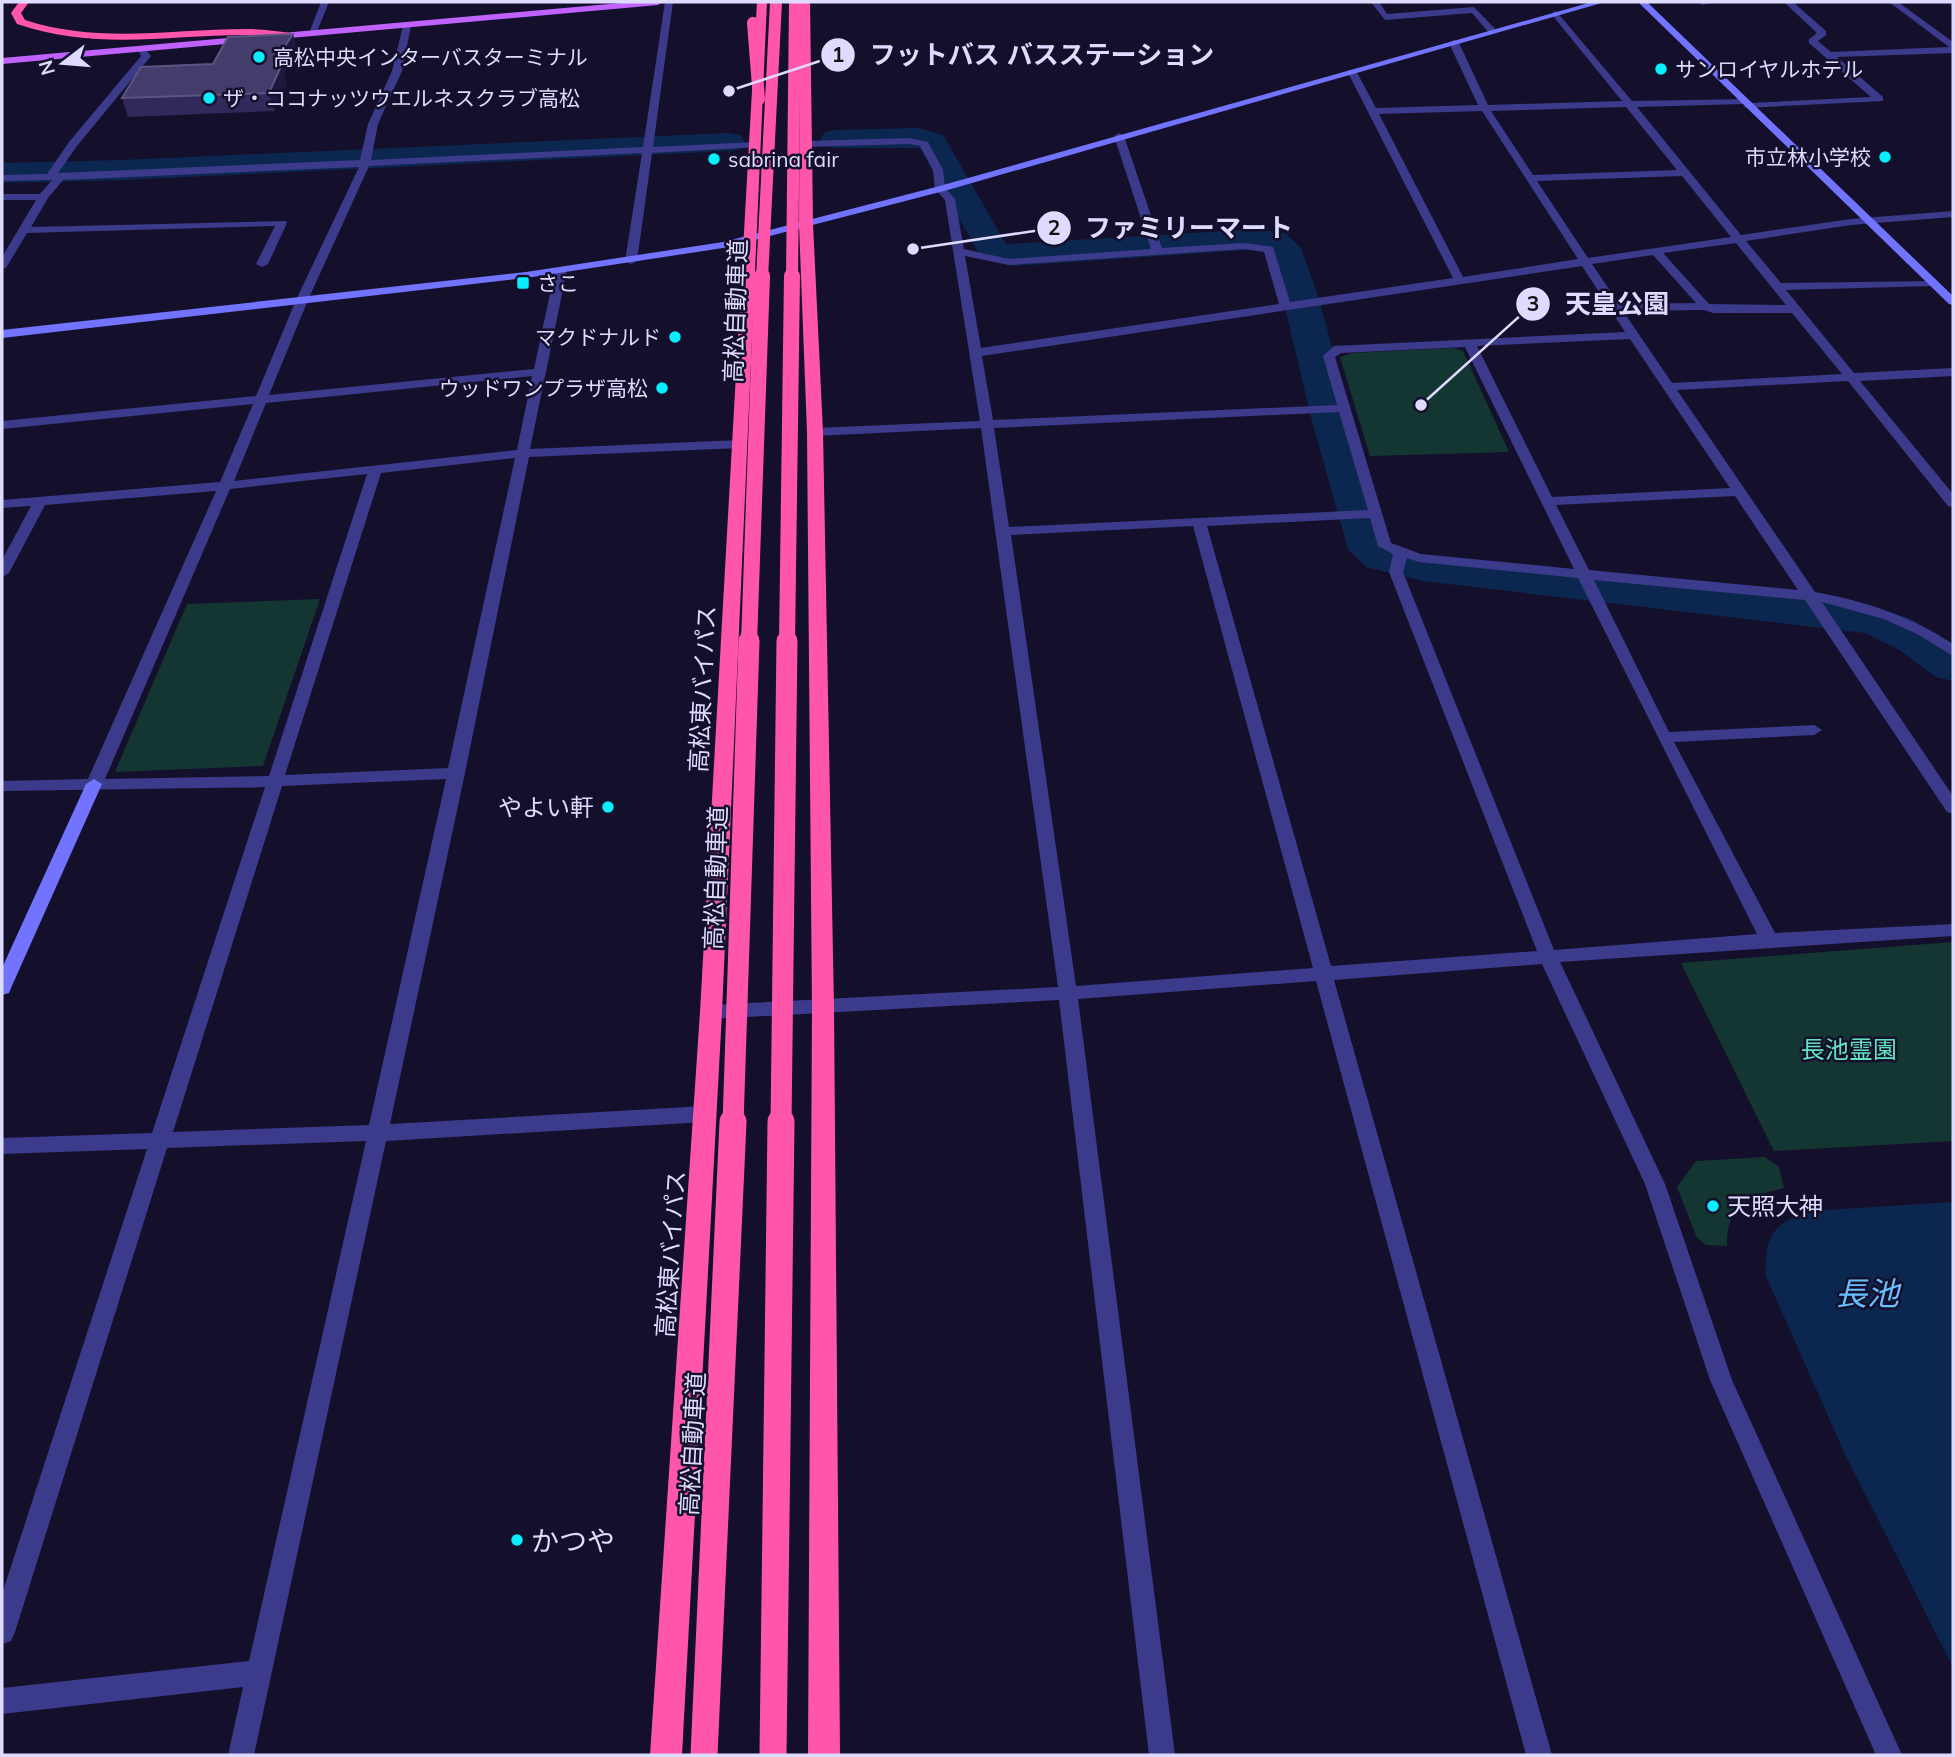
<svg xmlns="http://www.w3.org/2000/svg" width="1955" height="1757" font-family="Mulish,'Noto Sans JP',sans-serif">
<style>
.green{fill:#133633}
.water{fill:#0c274f}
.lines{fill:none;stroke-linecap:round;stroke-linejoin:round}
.river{fill:#0c274f;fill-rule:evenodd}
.street{fill:#3b3a8b;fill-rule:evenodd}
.secondary{fill:#7273ff;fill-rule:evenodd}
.primary{fill:#bf62ff;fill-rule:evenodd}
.highway{fill:#ff56ac;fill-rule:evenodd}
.highway-bridge-far3{stroke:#ff56ac;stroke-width:12}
.highway-bridge-far2{stroke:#ff56ac;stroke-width:16}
.highway-bridge-far1{stroke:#ff56ac;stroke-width:21}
.highway-bridge{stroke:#ff56ac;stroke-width:27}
.wall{fill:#312959}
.shaded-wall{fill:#1e1740}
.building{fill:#443c6b;stroke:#5c5582;stroke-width:2}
.poi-dot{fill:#07eeff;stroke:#14102c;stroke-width:2.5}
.labels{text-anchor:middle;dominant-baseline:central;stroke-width:5;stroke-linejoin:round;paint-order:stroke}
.far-poi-label{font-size:21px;fill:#dedbff;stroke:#14102c;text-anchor:start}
.street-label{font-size:24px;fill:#dedbff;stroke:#14102c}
.poi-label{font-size:24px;fill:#dedbff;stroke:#14102c;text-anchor:end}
.park-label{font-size:24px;fill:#62e4bf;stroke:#14102c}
.near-poi-label{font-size:28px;fill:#dedbff;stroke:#14102c;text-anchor:start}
.near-water-label{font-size:32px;font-style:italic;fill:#69beff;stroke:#14102c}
.leader{fill:none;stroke:#dedbff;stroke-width:2.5}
.callout-dot{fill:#dedbff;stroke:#14102c;stroke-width:2.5}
.mark-label{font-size:21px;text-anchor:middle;font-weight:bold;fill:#111}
.callout-label{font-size:26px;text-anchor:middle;font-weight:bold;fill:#dedbff;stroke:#14102c;stroke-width:5;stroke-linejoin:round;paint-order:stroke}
</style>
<rect width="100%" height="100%" fill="#14102c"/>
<path class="green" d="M 1454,348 L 1463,351 L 1509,452 L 1370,456 L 1340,357 L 1352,353 Z
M 320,599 L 263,766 L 115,772 L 187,604 Z
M 1953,942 L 1953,1141 L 1774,1151 L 1681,963 Z
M 1765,1157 L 1779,1167 L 1784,1188 C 1747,1197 1727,1203 1727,1246 L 1706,1245 L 1697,1238 L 1677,1187 L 1696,1161 Z"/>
<path class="water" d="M 1953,1202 L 1953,1667 L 1844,1452 L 1766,1276 C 1764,1236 1772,1224 1810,1211 Z"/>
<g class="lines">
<path class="river" d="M 918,128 L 943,135 L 1006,244 L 1260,229 L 1286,234 L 1301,248 L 1319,299 L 1352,421 L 1390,543 L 1397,548 L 1423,555 L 1872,606 L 1911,619 L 1953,644 L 1953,681 L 1936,677 L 1898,649 L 1865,633 L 1423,581 L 1366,567 L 1348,549 L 1312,421 L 1283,299 L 1268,253 L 1260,249 L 1013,266 L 982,259 L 920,148 L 836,148 L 825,146 L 820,139 L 825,132 L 836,130 Z
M 729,133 L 740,135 L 745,142 L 740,149 L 729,151 L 123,180 L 2,183 L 2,163 L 123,160 Z"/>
<path class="street" d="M 321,2 L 329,2 L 316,34 L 308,36 Z
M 665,2 L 673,2 L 653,147 L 755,142 L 760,145 L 759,147 L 652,153 L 637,261 L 631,264 L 625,261 L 642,153 L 369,166 L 308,300 L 269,395 L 534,369 L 555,270 L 561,267 L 567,270 L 530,449 L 740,440 L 747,444 L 740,448 L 529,457 L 465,773 L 390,1124 L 705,1106 L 712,1108 L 715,1114 L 712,1120 L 705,1122 L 386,1141 L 254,1755 L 228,1755 L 243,1687 L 2,1714 L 2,1688 L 249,1661 L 366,1141 L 167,1148 L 15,1632 L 11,1641 L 2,1644 L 2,1594 L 147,1149 L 2,1154 L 2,1138 L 152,1133 L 265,787 L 2,791 L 2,781 L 88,779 L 216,491 L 45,505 L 9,573 L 2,577 L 2,560 L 31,506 L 2,508 L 2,500 L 220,482 L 253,404 L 2,429 L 2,421 L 256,396 L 296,300 L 359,167 L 63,180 L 48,198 L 31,227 L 286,221 L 287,223 L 268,264 L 262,267 L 256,264 L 275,226 L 27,233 L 6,268 L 2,269 L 2,257 L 36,200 L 2,200 L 2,194 L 40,194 L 52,180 L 2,181 L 2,175 L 47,174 L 69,142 L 141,56 L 138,49 L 143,46 L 151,56 L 77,146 L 58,173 L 360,160 L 368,124 L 392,71 L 403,26 L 407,23 L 411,26 L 402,71 L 378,124 L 371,160 L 643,147 ZM 532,376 L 517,450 L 234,481 L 266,403 ZM 515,458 L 448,768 L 285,775 L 381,473 ZM 367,474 L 269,776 L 105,779 L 230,489 ZM 446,779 L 369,1125 L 173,1132 L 282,786 Z
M 1371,2 L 1379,2 L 1387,14 L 1474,7 L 1498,32 L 1490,34 L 1472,13 L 1385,20 Z
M 1698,2 L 1717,2 L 1702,5 Z
M 1784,2 L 1793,2 L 1826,31 L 1826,35 L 1818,41 L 1831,52 L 1949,47 L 1889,2 L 1898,2 L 1953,42 L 1953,53 L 1837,57 L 1883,97 L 1883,101 L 1746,108 L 1744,106 L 1749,103 L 1871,97 L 1809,43 L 1809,39 L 1817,33 Z
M 1556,11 L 1632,101 L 1747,99 L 1749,101 L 1744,104 L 1637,107 L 1741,235 L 1851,219 L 1953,211 L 1953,217 L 1851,225 L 1746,241 L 1781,283 L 1938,281 L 1938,285 L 1934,286 L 1786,290 L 1854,373 L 1953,368 L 1953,376 L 1860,381 L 1953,494 L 1953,507 L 1948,506 L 1848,381 L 1677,390 L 1815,592 C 1865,601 1910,616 1953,644 L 1953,656 L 1917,634 L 1884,619 L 1822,602 L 1953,796 L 1953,814 L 1947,812 L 1805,600 L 1594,580 L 1669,732 L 1814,725 L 1822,730 L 1814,735 L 1674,742 L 1775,933 L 1953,924 L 1953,936 L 1560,962 L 1665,1184 L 1732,1380 L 1902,1755 L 1876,1755 L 1710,1380 L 1645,1184 L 1542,964 L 1334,980 L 1552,1755 L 1526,1755 L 1316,981 L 1078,999 L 1175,1755 L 1149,1755 L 1059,1000 L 711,1019 L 704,1017 L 702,1012 L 704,1007 L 711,1005 L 1058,987 L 981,428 L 815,436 L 808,432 L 815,428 L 980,421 L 945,200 L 935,189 L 933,170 L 920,146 L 909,144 L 805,147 L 800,144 L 805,141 L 909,138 L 928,142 L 943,170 L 945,188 L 955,199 L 964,249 L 1009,259 L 1151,249 L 1114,136 L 1119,133 L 1124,136 L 1162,248 L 1244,243 L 1273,247 L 1290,302 L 1453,278 L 1347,71 L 1355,69 L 1376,108 L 1478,105 L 1449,43 L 1454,40 L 1459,43 L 1488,105 L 1622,101 L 1553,16 L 1553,12 ZM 1626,107 L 1677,170 L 1533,175 L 1491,111 ZM 1482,111 L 1578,259 L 1463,277 L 1379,114 ZM 1682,176 L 1731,237 L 1588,258 L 1537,181 ZM 1736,243 L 1786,305 L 1709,304 L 1663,253 ZM 1244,249 L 1264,252 L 1279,304 L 981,348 L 965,256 L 1009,265 ZM 1653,255 L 1696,303 L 1619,304 L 1592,264 ZM 1582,266 L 1625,332 L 1334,346 L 1323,356 L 1337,405 L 993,420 L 982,356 ZM 1704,310 L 1713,313 L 1792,313 L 1842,374 L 1672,383 L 1623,311 ZM 1630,339 L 1730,488 L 1552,497 L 1477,346 ZM 1465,347 L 1574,569 L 1421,554 L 1391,543 L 1335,357 L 1341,353 ZM 1339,412 L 1368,510 L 1009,527 L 994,428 ZM 1735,496 L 1798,590 L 1589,570 L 1556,505 ZM 1370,518 L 1378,546 L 1393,554 L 1389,572 L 1537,951 L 1331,966 L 1207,526 ZM 1193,526 L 1313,968 L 1076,986 L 1011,535 ZM 1407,558 L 1419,562 L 1578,578 L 1757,934 L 1554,950 L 1403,572 Z"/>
<path class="secondary" d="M 1592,2 L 1605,2 L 944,191 L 723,248 L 526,278 L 2,338 L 2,330 L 526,272 L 723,242 L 936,187 Z
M 1638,2 L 1647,2 L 1953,296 L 1953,305 L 1949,304 Z
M 94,779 L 102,784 L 11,988 L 9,993 L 2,995 L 2,968 L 86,784 Z"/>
<path class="primary" d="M 632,2 L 662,2 L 658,5 L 2,64 L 2,58 Z"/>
<path class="highway" d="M 19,2 L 29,2 L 21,13 L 25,20 C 99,44 171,29 247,29 C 261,29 276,31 290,33 L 295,36 L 290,39 C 276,38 261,35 247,35 C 165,35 99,51 17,24 L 11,13 Z
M 757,2 L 767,2 L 722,1012 L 682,1755 L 650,1755 L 700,1012 Z
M 800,2 L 810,2 L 813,224 L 823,432 L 834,1008 L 840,1755 L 808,1755 L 812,1008 L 807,432 L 799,224 Z"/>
<path class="highway-bridge-far3" d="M 753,23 L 759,99
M 762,278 L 776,2
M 792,278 L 795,2"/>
<path class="highway-bridge-far2" d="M 749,643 L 762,276
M 787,643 L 792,276"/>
<path class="highway-bridge-far1" d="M 733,1124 L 749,641
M 781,1124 L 787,641"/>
<path class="highway-bridge" d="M 704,1755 L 733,1122
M 773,1755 L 781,1122"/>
</g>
<path class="wall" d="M 293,34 L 297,52 L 284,73 L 287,83 L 274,111 L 128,117 L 122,98 Z"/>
<path class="shaded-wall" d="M 293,34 L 297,52 L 284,73 L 287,83 L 274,111 L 269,93 L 273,64 Z"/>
<path class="building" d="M 293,34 L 273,64 L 282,64 L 269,93 L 122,98 L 141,67 L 213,64 L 228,37 Z"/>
<g class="poi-dot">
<circle cx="259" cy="57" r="7"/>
<circle cx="1661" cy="69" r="7"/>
<circle cx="209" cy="98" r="7"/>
<circle cx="1885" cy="157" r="7"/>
<circle cx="714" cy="159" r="7"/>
<rect x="516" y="276" width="14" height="14" rx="3.5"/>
<circle cx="675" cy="337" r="7"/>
<circle cx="662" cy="388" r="7"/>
<circle cx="608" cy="807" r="7"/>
<circle cx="1713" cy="1206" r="7"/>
<circle cx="517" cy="1540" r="7"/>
</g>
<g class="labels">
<g class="far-poi-label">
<text x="273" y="57">高松中央インターバスターミナル</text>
<text x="1675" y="69">サンロイヤルホテル</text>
<text x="223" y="98">ザ・ココナッツウエルネスクラブ高松</text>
<text x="1871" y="157" text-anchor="end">市立林小学校</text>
<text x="728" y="159">sabrina fair</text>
<text x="537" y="283">さこ</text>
<text x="661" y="337" text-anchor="end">マクドナルド</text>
<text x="648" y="388" text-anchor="end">ウッドワンプラザ高松</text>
</g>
<g class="street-label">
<text transform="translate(735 311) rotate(-88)">高松自動車道</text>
<text transform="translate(702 689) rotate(-87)">高松東バイパス</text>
<text transform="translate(715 878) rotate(-88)">高松自動車道</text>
<text transform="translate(670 1254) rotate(-86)">高松東バイパス</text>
<text transform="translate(692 1444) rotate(-87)">高松自動車道</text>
</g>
<g class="poi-label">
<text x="594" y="807">やよい軒</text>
<text x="1727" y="1206" text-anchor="start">天照大神</text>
</g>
<g class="park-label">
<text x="1849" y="1049">長池霊園</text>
</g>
<g class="near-poi-label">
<text x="531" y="1540">かつや</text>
</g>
<g class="near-water-label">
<text x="1867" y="1293">長池</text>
</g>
</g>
<path class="leader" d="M729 91L838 55M913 249L1054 228M1421 405L1533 304"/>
<g class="callout-dot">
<circle cx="729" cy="91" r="7"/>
<circle cx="913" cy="249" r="7"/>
<circle cx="1421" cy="405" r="7"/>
<circle cx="838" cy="55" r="18"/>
<circle cx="1054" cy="228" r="18"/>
<circle cx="1533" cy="304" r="18"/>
</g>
<g class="mark-label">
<text x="838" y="62">1</text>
<text x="1054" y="235">2</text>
<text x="1533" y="311">3</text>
</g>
<g class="callout-label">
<text x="1042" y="64">フットバス バスステーション</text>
<text x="1189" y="237">ファミリーマート</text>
<text x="1617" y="313">天皇公園</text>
</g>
<rect width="1955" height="1757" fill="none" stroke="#dedbff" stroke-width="7"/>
<g transform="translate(63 63) rotate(254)" stroke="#14102c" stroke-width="5" paint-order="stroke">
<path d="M0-5L12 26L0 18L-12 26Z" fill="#dedbff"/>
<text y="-10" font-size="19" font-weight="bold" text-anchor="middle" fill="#dedbff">N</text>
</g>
</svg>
